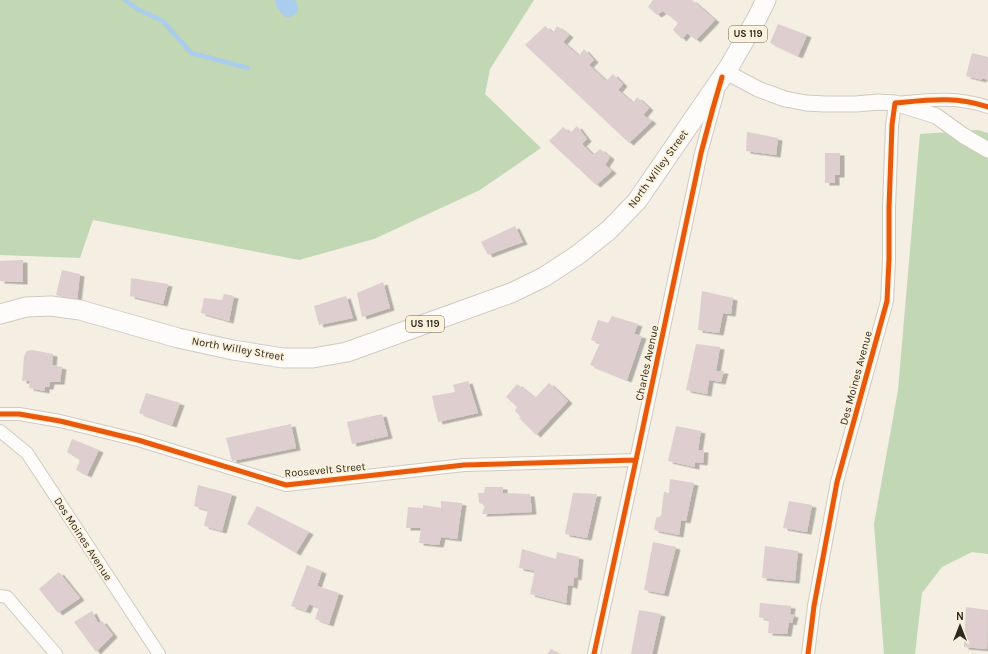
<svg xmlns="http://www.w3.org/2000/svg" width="988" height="654" font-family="Karla,sans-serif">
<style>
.forest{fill:#c2d7b3}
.water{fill:#aacced}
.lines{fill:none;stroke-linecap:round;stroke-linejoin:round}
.stream{stroke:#aacced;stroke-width:4.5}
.building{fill:#dececf;filter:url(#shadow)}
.minor-casing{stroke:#cfcbc1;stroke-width:14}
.tertiary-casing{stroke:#cfcbc1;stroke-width:17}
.primary-casing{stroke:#cfcbc1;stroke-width:21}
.minor{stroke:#fdfcfb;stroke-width:12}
.tertiary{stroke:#fdfcfb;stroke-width:15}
.primary{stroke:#fdfcfb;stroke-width:19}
.cycleway-casing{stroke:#fcf1db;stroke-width:8}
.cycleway{stroke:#e8590c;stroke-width:5}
.labels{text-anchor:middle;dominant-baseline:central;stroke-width:3.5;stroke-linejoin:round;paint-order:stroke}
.shield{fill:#fcf1db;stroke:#6b6559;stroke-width:1}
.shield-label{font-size:10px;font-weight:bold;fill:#2d2921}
.street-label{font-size:11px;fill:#2d2921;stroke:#fcf1db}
</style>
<defs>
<filter id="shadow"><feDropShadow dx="4.5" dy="2.5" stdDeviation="0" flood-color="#0004"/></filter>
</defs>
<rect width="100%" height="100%" fill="#f4eee3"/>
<path class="forest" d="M 0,0 L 534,0 L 490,69 L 485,94 L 541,148 L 480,190 L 374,239 L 299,260 L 93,220 L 80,258 L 0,255 Z
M 978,130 L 988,133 L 988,554 L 972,552 L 942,567 L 922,593 L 915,654 L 884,654 L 874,524 L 898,390 L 920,134 Z"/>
<path class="water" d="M 275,0 L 295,0 C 301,10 298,17 286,17 C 281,13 275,7 275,0 Z"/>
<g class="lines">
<path class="stream" d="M 125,0 L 137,9 L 163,21 L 191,53 L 248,68"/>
</g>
<path class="building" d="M 653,0 L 692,0 L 715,20 L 696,40 L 687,33 L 682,39 L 673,30 L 678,23 L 663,11 L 657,15 L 648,7 Z
M 778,24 L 807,35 L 798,56 L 770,43 Z
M 545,26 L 553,33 L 557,26 L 569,35 L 563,42 L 579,56 L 584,49 L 594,60 L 589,65 L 606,81 L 613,74 L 623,84 L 618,90 L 633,103 L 637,97 L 649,108 L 643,115 L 652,121 L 629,143 L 525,45 Z
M 972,53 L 988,57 L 988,80 L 982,78 L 982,80 L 966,76 Z
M 577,126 L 587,139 L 582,144 L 593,155 L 600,149 L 610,157 L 605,165 L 612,171 L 596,185 L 549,141 L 563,127 L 570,133 Z
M 747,132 L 778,138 L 776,155 L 746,151 Z
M 825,153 L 840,153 L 840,175 L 835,175 L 835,183 L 825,183 Z
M 515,226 L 523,242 L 488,255 L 481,242 Z
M 23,260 L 23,282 L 0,281 L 0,261 Z
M 62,270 L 80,274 L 77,300 L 56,295 Z
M 131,278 L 168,284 L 163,304 L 130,296 Z
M 383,282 L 390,308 L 362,317 L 357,293 Z
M 702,291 L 733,298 L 731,314 L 723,313 L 719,333 L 698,330 Z
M 224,294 L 234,296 L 229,321 L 201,313 L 204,298 L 222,300 Z
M 346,296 L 353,318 L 319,325 L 314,306 Z
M 612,316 L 638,324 L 634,334 L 642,336 L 627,380 L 590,365 L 600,343 L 591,340 L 598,320 L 608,323 Z
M 696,344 L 720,347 L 716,371 L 724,371 L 721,382 L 709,380 L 707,394 L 686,390 Z
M 32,350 L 53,354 L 52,365 L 62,367 L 60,382 L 50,382 L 49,387 L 45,387 L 45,391 L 29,388 L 30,381 L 22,381 L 23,370 L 24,356 L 27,351 Z
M 468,381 L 478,413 L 438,422 L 432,396 L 455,392 L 453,385 Z
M 549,383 L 568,401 L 536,435 L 519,418 L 521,417 L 515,411 L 517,407 L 506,397 L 517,384 L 535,398 Z
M 146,393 L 180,403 L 172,425 L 139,413 Z
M 382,414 L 388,436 L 352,444 L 347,422 Z
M 291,424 L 296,448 L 232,461 L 226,438 Z
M 676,426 L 701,431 L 698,450 L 704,450 L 703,463 L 695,462 L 695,467 L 668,461 Z
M 72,439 L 99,450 L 87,475 L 76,470 L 80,460 L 67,452 Z
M 670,479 L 694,483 L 686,521 L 681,520 L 679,535 L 654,530 L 656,518 L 661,516 L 664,492 L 669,493 Z
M 198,485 L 232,494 L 222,531 L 204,526 L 208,510 L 194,506 Z
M 485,487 L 503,487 L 503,493 L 530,494 L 532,512 L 482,514 L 485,505 L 479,503 L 478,493 L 484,493 Z
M 573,493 L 597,494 L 587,538 L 565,534 Z
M 441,501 L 462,503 L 457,539 L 441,537 L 439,545 L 419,543 L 421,528 L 406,528 L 408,507 L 423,508 L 423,505 L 441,508 Z
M 789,501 L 812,505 L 807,532 L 783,528 Z
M 257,506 L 309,532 L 296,553 L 247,524 Z
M 653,542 L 676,547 L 664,594 L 644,590 Z
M 765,546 L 798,551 L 795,581 L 762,578 Z
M 522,549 L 556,559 L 557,552 L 579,557 L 577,578 L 574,577 L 573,586 L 568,585 L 566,603 L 530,594 L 535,571 L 519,568 Z
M 307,565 L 322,571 L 317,586 L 339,593 L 329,624 L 315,619 L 319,608 L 309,604 L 306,611 L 291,606 Z
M 59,572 L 80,598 L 58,613 L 39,589 Z
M 760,603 L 791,606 L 790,614 L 794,615 L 792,623 L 789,622 L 787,634 L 768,633 L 769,620 L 759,617 Z
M 966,607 L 988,610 L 987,649 L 964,647 Z
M 639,610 L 661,614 L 652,654 L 631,654 Z
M 92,611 L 98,623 L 102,621 L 113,635 L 96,652 L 74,622 Z
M 551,649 L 560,654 L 547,654 Z"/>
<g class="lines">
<defs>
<path id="minor" d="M 0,414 L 19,414 L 60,421 L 138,440 L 286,485 L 464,465 L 636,460
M 0,431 L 27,453 L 159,654
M 0,596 L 7,597 L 56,654
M 594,654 L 636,460 L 701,153 L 718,91
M 808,654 L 814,606 L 837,482 L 887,301 L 889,259 L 889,208 L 892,125 L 895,103 C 928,100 956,96 988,107"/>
<path id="tertiary" d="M 726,72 L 758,89 L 785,99 L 806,103 L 825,104 L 856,104 L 878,102 L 895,103 L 936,116 L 964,136 L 988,150"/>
<path id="primary" d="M 0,314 L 26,307 L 51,306 L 80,310 L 178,338 L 233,350 L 283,358 L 313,358 L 347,352 L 511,293 L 544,277 L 579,254 L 609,230 L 637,201 L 729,67 L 756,20 L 766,0"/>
</defs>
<use href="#minor" class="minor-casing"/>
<use href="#tertiary" class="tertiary-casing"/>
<use href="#primary" class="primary-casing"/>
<use href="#minor" class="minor"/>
<use href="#tertiary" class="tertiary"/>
<use href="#primary" class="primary"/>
<defs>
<path id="cycleway" d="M 0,414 L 19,414 L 60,421 L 138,440 L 286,485 L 464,465 L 636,460
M 594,654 L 636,460 L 701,153 L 713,108 L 722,77
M 808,654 L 814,606 L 837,482 L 887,301 L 889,259 L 889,208 L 892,125 L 895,103 C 928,100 956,96 988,107"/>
</defs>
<use href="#cycleway" class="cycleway-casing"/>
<use href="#cycleway" class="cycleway"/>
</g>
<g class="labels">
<g class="shield">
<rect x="729" y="26" width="38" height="16" rx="3"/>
<rect x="406" y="316" width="38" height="16" rx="3"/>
</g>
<g class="shield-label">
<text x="748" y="34">US 119</text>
<text x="425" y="324">US 119</text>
</g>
<g class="street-label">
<text transform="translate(658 169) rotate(-54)">North Willey Street</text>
<text transform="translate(238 349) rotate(10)">North Willey Street</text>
<text transform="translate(647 363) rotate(-78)">Charles Avenue</text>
<text transform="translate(856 378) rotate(-75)">Des Moines Avenue</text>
<text transform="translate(325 470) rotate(-5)">Roosevelt Street</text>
<text transform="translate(83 539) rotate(57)">Des Moines Avenue</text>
</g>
</g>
<g transform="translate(960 626)" stroke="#fcf1db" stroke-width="3" paint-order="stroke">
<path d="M0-3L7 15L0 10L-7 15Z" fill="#2d2921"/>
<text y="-6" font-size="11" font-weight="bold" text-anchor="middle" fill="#2d2921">N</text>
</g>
</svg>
